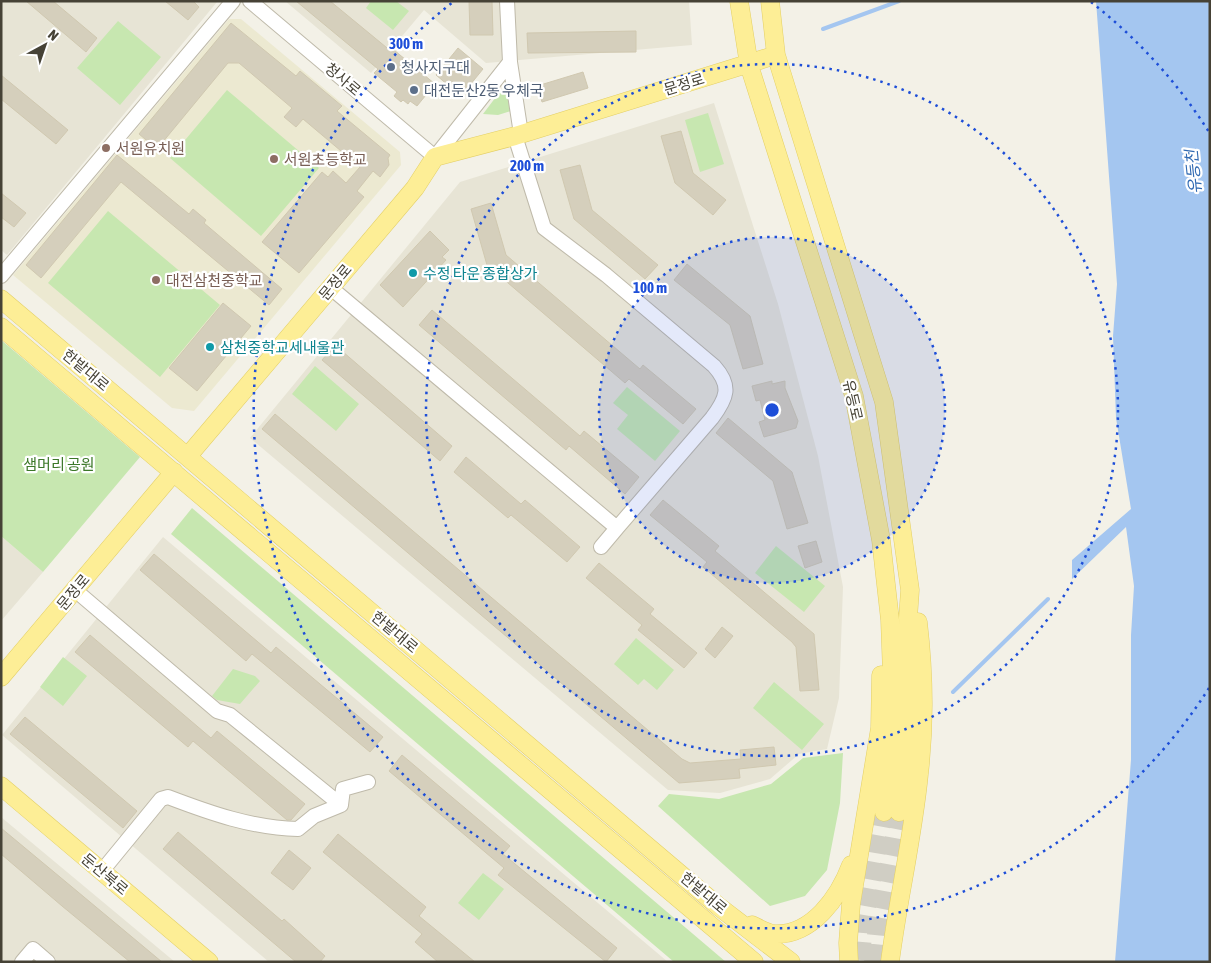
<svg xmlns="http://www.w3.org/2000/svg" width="1211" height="963" font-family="'Asap Condensed','Noto Sans KR',sans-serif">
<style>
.residential{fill:#e7e4d5}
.education{fill:#ece9d1}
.green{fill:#c7e7b0}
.water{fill:#a4c6f0}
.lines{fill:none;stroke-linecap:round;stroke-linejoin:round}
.stream{stroke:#a4c6f0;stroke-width:4}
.building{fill:#d5cfbc;stroke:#d0c8b0}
.major-tunnel{stroke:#d0cec4;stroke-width:18;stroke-dasharray:18 9;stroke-linecap:butt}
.minor-casing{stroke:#bfbaaa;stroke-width:16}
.major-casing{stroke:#e3cf65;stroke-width:19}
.minor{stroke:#fff;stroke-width:14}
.major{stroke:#fdee96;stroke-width:18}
.ring{fill:none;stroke:#1d4ed8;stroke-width:2.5;stroke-dasharray:2.5 5}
.service-dot{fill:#5c6f8a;stroke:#fff;stroke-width:2}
.education-dot{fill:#8d6e63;stroke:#fff;stroke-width:2}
.culture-dot{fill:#0f9aa8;stroke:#fff;stroke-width:2}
.labels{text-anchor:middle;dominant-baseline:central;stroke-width:4.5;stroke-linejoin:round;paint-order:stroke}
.service-label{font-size:15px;fill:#4e5e75;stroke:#fff;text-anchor:start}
.street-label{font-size:15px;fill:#464236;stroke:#fff}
.education-label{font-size:15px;fill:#785e54;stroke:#fff;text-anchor:start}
.culture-label{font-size:15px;fill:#0d838f;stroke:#fff;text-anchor:start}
.park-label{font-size:15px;fill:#3c7829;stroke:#fff}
.water-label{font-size:16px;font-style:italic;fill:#2f69b2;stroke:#fff}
.centre{fill:#1d4ed8;stroke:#fff;stroke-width:2.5}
.ring-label{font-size:15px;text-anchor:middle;font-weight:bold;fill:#1d4ed8;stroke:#fff;stroke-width:4.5;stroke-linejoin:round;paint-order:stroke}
</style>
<rect width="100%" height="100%" fill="#f3f1e7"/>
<path class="residential" d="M 1,1 L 217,2 L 7,255 L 1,250 Z
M 285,1 L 689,1 L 692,45 L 486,63 L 424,10 L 371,73 Z
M 714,103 L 778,304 L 818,456 L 843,587 L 839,698 L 827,749 L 799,754 L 770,779 L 720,793 L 668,790 L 250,438 L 460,182 Z
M 1,536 L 43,572 L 1,621 Z
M 163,537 L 668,962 L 269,962 L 2,735 Z
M 1,817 L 175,962 L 1,962 Z"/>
<path class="education" d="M 229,19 L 241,19 L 400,152 L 401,165 L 194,411 L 172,408 L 13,275 Z"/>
<path class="green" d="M 371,1 L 396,1 L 409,11 L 393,30 L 366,8 Z
M 118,21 L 161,57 L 120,105 L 77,68 Z
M 508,81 L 511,111 L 498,115 L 483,114 Z
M 227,90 L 319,168 L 261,236 L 170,158 Z
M 708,113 L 724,164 L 700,172 L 685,120 Z
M 108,211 L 220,305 L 160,377 L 48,283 Z
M 1,340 L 140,457 L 43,572 L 1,536 Z
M 315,366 L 359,404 L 336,431 L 292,394 Z
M 627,387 L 680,431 L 655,461 L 617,429 L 628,415 L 613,403 Z
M 192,508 L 726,962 L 674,962 L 171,534 Z
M 776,546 L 825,586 L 804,612 L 755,573 Z
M 636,638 L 674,670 L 657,690 L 644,679 L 638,685 L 614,664 Z
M 63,657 L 87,676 L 63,706 L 40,687 Z
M 233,669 L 255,676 L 260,681 L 240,704 L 217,700 L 212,696 Z
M 774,682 L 824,724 L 802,750 L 753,708 Z
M 843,753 L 840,803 L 827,870 L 805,896 L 770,906 L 658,806 L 669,794 L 719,799 L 771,784 L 803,758 Z
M 483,873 L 504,889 L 479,920 L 458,903 Z"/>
<path class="water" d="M 1096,1 L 1210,1 L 1210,962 L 1115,962 L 1131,760 L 1131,635 L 1134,586 L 1126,527 L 1072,579 L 1072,560 L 1131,509 L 1116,418 L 1113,336 L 1117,284 Z"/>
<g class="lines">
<path class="stream" d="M 823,29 L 899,1
M 953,692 L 1048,599"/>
</g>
<path class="building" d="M 26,1 L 53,1 L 97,38 L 86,52 Z
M 165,1 L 193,1 L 199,7 L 188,20 Z
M 296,1 L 330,1 L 392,52 L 394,50 L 435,84 L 417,106 L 410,101 L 408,104 L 403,100 L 401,102 L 394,96 L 397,92 L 374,73 L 378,69 Z
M 469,1 L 492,1 L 493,35 L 470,35 Z
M 231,23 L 296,76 L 300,71 L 342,106 L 337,111 L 390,155 L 388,158 L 389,165 L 380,177 L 373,171 L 357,191 L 364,197 L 299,273 L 262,242 L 322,172 L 328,177 L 333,171 L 346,183 L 360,167 L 303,119 L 296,127 L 284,117 L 292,108 L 239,63 L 228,63 L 157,149 L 139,134 Z
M 636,31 L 636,52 L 528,53 L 527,33 Z
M 458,48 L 483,69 L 461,96 L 436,75 Z
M 583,72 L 588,88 L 542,102 L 537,86 Z
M 1,75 L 68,130 L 56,144 L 1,99 Z
M 681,131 L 693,173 L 726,200 L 713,215 L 675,183 L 661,136 Z
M 117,155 L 189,214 L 193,209 L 206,220 L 204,223 L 282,289 L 269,305 L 121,182 L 41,278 L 26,265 Z
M 580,165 L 592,210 L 658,265 L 645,279 L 574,219 L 560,170 Z
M 1,193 L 26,213 L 14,227 L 1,217 Z
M 491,203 L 506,255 L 640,369 L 643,365 L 696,409 L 683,424 L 629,379 L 625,383 L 487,265 L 471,209 Z
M 430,231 L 449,250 L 442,257 L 446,260 L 403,307 L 380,285 Z
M 687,264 L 750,316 L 763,364 L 743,369 L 730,325 L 674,280 Z
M 223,303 L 251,326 L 197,391 L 169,368 Z
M 432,310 L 580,436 L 584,431 L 639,477 L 625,494 L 569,446 L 566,450 L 419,325 Z
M 335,345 L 452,446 L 440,461 L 322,360 Z
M 772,381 L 772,384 L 785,381 L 785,388 L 798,421 L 796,428 L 764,437 L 759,422 L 765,420 L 760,400 L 756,401 L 752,386 Z
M 275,414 L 682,759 L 690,763 L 741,759 L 740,750 L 774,747 L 776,765 L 739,769 L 740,778 L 679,783 L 262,429 Z
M 728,418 L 792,472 L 808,523 L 787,529 L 773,481 L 716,433 Z
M 466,457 L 521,504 L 525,500 L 580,547 L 567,562 L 511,515 L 508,518 L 454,472 Z
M 663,500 L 719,546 L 715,551 L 814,634 L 819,690 L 800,691 L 796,647 L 792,642 L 703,567 L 707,562 L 650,515 Z
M 816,541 L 822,562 L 805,568 L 798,546 Z
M 154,554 L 271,653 L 276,647 L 383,737 L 370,752 L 252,654 L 246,661 L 140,570 Z
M 599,563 L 654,609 L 650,614 L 697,653 L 684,668 L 638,630 L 642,625 L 586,578 Z
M 722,627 L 733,636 L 715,658 L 705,649 Z
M 90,635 L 211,738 L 217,731 L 305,804 L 291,820 L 287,820 L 193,741 L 188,747 L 75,652 Z
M 25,717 L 137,811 L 123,828 L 10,734 Z
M 402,755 L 510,846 L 503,854 L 617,948 L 606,962 L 498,875 L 504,868 L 389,771 Z
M 1,828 L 72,887 L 162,962 L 130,962 L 62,906 L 1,854 Z
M 178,832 L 282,921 L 284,919 L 325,956 L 320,962 L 296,962 L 163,849 Z
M 338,834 L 426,907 L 419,916 L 475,962 L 438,962 L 415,942 L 422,934 L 323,852 Z
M 289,850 L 311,868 L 293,890 L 271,873 Z"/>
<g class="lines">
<path class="major-tunnel" d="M 861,960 L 864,923 L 884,812
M 873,962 L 877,925 L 899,812"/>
<defs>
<path id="minor" d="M 250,1 L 435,157 L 510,62
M 507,1 L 510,62 L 521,134
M 515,136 L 544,228 L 606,275 L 714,366 C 732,386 727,398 712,418 L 617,528
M 1,276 L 233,1
M 331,288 L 617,528 L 601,547
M 75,590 L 217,711 L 230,715 L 341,805
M 102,871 L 161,799 L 168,797 C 210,813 252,828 298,829 L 314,816 L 341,805 L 343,789 L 368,782
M 22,962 L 33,949 L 48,962"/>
<path id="major" d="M 739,1 L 749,65 L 854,396 L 881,540 L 890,620 L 894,729 L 884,812
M 770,1 L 776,55 L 884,402 L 910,590 L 908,618 L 911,721 L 899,812
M 1,299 L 718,906 L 791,962
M 1,327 L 754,962
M 188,456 L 415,188 L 435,157 L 515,136 L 776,55
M 1,677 L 174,472
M 1,786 L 209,962
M 752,925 C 758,928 767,933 774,934 C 812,936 839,897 851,865
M 849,962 L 848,943 L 851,904 L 880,728 L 881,675
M 890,962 C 898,899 913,837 919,774 C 925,723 924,673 918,622"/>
</defs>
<use href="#minor" class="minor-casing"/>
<use href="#major" class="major-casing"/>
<use href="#minor" class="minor"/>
<use href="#major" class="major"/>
</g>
<circle cx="772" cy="410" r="173" fill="#1d4ed8" fill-opacity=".12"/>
<g class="ring">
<circle cx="772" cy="410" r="173"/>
<circle cx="772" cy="410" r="346"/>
<path d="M1209 688A518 518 0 1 1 453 2M1091 2A518 518 0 0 1 1209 132"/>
</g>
<g class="service-dot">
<circle cx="391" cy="67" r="5"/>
<circle cx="414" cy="90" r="5"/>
</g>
<g class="education-dot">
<circle cx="106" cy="148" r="5"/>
<circle cx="274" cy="159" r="5"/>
<circle cx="156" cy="280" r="5"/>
</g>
<g class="culture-dot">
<circle cx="413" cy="273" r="5"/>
<circle cx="210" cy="347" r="5"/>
</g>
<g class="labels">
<g class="service-label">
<text x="401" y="67">청사지구대</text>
<text x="424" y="90">대전둔산2동 우체국</text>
</g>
<g class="street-label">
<text transform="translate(343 79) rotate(40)">청사로</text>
<text transform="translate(684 84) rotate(-17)">문정로</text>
<text transform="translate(335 282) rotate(-50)">문정로</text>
<text transform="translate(86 370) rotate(40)">한밭대로</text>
<text transform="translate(853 400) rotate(77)">유등로</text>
<text transform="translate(73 592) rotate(-50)">문정로</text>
<text transform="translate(395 632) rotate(40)">한밭대로</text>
<text transform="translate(105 874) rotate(40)">둔산북로</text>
<text transform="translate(704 893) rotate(40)">한밭대로</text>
</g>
<g class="education-label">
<text x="116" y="148">서원유치원</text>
<text x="284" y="159">서원초등학교</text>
<text x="166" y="280">대전삼천중학교</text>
</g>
<g class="culture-label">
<text x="423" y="273">수정 타운 종합상가</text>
<text x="220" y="347">삼천중학교세내울관</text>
</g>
<g class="park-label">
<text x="59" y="464">샘머리 공원</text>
</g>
<g class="water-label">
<text transform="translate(1193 172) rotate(-96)">유등천</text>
</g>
</g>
<circle cx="772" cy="410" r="8" class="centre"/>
<g class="ring-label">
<text x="406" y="49">300 m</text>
<text x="527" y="171">200 m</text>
<text x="650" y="293">100 m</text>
</g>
<rect width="1211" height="963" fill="none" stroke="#464236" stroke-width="5"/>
<g transform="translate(45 45) rotate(40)" stroke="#ffffff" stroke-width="4" paint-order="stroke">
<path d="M0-4L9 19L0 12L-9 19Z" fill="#464236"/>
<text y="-8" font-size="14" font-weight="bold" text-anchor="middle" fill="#464236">N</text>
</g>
</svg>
